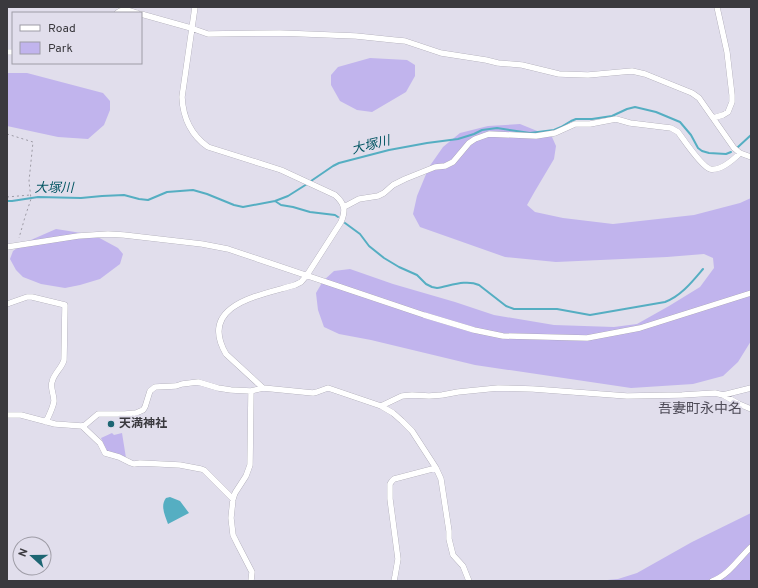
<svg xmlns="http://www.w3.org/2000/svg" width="758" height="588" font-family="Overpass,'Noto Sans JP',sans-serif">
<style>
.green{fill:#c1b4ed}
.water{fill:#55aec2}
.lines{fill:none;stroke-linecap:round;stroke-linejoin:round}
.stream{stroke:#55aec2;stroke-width:2}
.street-casing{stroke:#9f9ca9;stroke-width:6}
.path{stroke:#9d9ba5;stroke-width:1;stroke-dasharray:2 3;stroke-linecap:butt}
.street{stroke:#fff;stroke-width:5.5}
.poi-dot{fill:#1d6673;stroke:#e1deec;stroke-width:1.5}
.labels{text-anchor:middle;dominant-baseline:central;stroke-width:3.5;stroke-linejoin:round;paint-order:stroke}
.poi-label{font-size:12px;font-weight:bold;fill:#3a393e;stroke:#e1deec;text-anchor:start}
.water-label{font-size:13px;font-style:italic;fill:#035563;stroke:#e1deec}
.quarter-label{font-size:14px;fill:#4e4b57;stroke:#e1deec}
</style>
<rect width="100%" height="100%" fill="#e1deec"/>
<path class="green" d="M 370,58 L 407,60 L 415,65 L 415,76 L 406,92 L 372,112 L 357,110 L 340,101 L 331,85 L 331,75 L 338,67 Z
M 7,73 L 27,73 L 103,93 L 110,101 L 110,110 L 104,125 L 88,139 L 58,137 L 7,126 Z
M 520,124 L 552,137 L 556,146 L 554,159 L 535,191 L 527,205 L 535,212 L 563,218 L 613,224 L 694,215 L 740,203 L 751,198 L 751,341 L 738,362 L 723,376 L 693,384 L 631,388 L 475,365 L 371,340 L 339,334 L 324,327 L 318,310 L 316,293 L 323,281 L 334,271 L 350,269 L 393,284 L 455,302 L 494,315 L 554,325 L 614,327 L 637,324 L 669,306 L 700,287 L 714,268 L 713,258 L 704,254 L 667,257 L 556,262 L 505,257 L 420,227 L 413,214 L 417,196 L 429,167 L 443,147 L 460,133 L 488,126 Z
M 56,229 L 94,235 L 118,248 L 123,254 L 120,264 L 100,279 L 80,285 L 65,288 L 41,284 L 23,277 L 16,270 L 10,259 L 13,251 L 24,243 Z
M 112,433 L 114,435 L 122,433 L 126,458 L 109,452 L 106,450 L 101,438 Z
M 751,513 L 751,581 L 597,581 L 618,579 L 637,573 L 692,542 Z"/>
<path class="water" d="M 170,497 L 180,501 L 189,513 L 168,524 C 165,515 160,506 166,498 Z"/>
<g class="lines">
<path class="stream" d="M 738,147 L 751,135
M 311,181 L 333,166 L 339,163 L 389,150 L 427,143 L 458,139 L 474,134 L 482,130 L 497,128 L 530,133 L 554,130 L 561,127 L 571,121 L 576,119 L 592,119 L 612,116 L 627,109 L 635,107 L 656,112 L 680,122 L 691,135 L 698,148 L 702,151 L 709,153 L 726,154 L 731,152
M 7,201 L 12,201 L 38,197 L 81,198 L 102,196 L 124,195 L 139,199 L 148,200 L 167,192 L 193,190 L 207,194 L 234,205 L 243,207 L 275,201 L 288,196 L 307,184
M 275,201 L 281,205 L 293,207 L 310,212 L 335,215 L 338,217
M 345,223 L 360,234 L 369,246 L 384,258 L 399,267 L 417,275 L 426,284 L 432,287 L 437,288 C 450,286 466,279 479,285 L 506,306 L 514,309 L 557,309 L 590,315 L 665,302 C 681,296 692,282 703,269"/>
<defs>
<path id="street" d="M 195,7 L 182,97 C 183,118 191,135 208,147 L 281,170 L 335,195 C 345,204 346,210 341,222 L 307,275 L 301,282 L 295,285 C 262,295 197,304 226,354 L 263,388
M 117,13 C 123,8 130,11 137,13
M 141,14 L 191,28 L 208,34 L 280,33 L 356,36 L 394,40 L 405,41 L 441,53 L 486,60 L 498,63 L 522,65 L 559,74 L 588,75 L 632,71 L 645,74 L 692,93 L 699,98 L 734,148 L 740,153 L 751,157
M 7,52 L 13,52
M 713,118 L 723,115 L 728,112 L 732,102 L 732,95 L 727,52 L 717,7
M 344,207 L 359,199 L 378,196 L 384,193 L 393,185 L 405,179 L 435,167 L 445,166 L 453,162 L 469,143 L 475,139 L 489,134 L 536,136 L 555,133 L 575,124 L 590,124 L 616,119 L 630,123 L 671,128 L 678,132 C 684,140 701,166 710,169 C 720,171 733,160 740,153
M 7,247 L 78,236 L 108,234 L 124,235 L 202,244 L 228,249 L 424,315 L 474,330 L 503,336 L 587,338 L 640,328 L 751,293
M 7,304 L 27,297 L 32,297 L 65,305 L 64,360 C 62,368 54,373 52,382 C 50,388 54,394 54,401 C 53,408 49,415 46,422
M 723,395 L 751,388
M 381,406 L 402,396 L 412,395 L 429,396 L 442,395 L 458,392 L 498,388 L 533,389 L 627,396 L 682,395 L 715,393 L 723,395 L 739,404 L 751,409
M 7,415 L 21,415 L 55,424 L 82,426 L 85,425 L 98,414 L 125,414 L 136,413 L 143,410 L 145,407 L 150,391 L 155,387 L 176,386 L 182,384 L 198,382 L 218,388 L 231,390 L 251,391 L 263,388 L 313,393 L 317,392 L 328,388 L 381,406 L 393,413 L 402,421 L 412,431 L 436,468 L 394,479 L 392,481 L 390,484 L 390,499 L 398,559 L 395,576 L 394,581
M 82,426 L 100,443 L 105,453 L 119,457 L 131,463 L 134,464 L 140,463 L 180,465 L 201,469 L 204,470 L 233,499
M 436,468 L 441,479 L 449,531 L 449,539 L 453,555 L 463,566 L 469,581
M 251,581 L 252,572 L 238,545 L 233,535 L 231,518 L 233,499 L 235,493 L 246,476 L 250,465 L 251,391
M 712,581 C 728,576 739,558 751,547"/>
</defs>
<use href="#street" class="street-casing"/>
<path class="path" d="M 7,134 L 33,142 L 29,181 L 31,199 L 25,217 L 19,238
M 7,197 L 30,195"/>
<use href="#street" class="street"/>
</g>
<circle class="poi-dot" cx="111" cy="424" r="4"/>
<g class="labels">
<g class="poi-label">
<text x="119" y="424">天満神社</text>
</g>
<g class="water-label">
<text transform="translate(371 146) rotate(-14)">大塚川</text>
<text x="54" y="189">大塚川</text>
</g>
<g class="quarter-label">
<text x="700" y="409">吾妻町永中名</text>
</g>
</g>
<rect width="758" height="588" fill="none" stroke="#3a393e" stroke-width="16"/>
<rect x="12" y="12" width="130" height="52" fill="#e1deec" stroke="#9e9ca6"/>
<rect x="20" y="25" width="20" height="6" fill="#ffffff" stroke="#9e9ca6"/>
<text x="48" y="32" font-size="12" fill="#3a393e">Road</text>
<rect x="20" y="42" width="20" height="12" fill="#c1b4ed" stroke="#9e9ca6"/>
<text x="48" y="52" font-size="12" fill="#3a393e">Park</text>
<g transform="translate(32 556) rotate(291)"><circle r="19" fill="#e1deec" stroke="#9e9ca6"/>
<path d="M0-3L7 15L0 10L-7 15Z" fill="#1d6673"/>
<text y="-6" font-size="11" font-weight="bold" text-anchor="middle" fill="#3a393e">N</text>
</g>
</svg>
